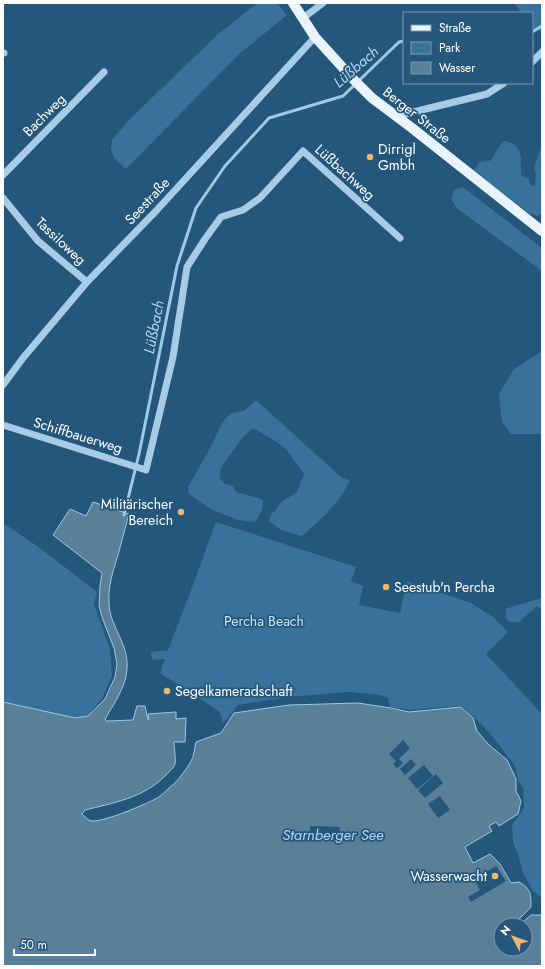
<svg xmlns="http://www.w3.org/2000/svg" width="545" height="969" font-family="Jost,sans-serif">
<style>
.green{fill:#387199}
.water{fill:#5a7f98;stroke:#9cc9e5;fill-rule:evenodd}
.pier{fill:#24577b}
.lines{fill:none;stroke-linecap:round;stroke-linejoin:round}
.stream{stroke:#9cc9e5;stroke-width:3}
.minor{stroke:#a8cce5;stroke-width:7}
.major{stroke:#e8f3fc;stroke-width:10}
.poi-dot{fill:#eeb66c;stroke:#24577b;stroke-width:1.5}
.labels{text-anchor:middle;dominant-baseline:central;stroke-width:3.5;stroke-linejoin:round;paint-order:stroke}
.street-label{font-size:14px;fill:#fff;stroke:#24577b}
.poi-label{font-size:14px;fill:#fff;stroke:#24577b;text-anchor:start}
.park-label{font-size:14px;fill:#cbe3f4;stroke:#24577b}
.water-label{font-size:15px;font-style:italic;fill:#b3d6ec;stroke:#24577b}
</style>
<rect width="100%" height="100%" fill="#24577b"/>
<path class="green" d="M 257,3 L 277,3 L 287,15 L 238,55 L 126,169 L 114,158 L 111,149 L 112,140 L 130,119 L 216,36 Z
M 515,3 L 542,3 L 542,32 L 532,28 L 532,13 L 521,13 L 515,4 Z
M 504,141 C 524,144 521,159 521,175 L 529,179 L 530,185 L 535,186 L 536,175 L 534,170 L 535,164 L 542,145 L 542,213 L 537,216 L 528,213 L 486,180 L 474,170 L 480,162 L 489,161 L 493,158 L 497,149 Z
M 463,187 L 542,248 L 542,271 L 458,209 L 452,201 L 452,195 L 455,189 Z
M 542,351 L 542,434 L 511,434 L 502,422 L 499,394 L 514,369 Z
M 256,400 L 341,477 L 350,481 C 338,505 321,519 302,536 L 281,530 L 269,521 L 271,514 L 276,510 L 280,503 L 297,492 L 304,474 L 286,449 L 275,441 L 255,429 L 251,430 L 244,436 L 224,463 L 220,472 L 220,478 L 225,484 L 233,486 L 236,492 L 258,498 L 263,500 C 263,510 260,515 255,522 L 238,520 L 212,510 L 189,494 L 188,487 L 209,450 L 222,423 L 230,414 L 245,410 Z
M 216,522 L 356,567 L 351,581 L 363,586 L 359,605 L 400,613 L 407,581 L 471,603 L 493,617 L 508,632 L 486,654 L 542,714 L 542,898 L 533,891 L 529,884 L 523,873 L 519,857 L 513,842 L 512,825 L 524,808 L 523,789 L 519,782 L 515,766 L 489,732 L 462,706 L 410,710 L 390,707 L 388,698 L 380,695 L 350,692 L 288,697 L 238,705 L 223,724 L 220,712 L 160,673 L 165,659 L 152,660 L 151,652 L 168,650 L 191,590 Z
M 3,523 L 40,548 L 97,592 L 94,604 L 110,649 L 112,676 L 103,697 L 88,716 L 75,718 L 3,702 Z
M 542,598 L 542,610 L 537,606 L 519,622 L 510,622 L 506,619 L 505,609 Z"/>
<path class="water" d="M 93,502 L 129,514 C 125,528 122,541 118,555 C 113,571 108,586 109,603 C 109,616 116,628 121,640 C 136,672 121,692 105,719 L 107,721 L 133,720 L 137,706 L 145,706 L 148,720 L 149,720 L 148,714 L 176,712 L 176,719 L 186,718 L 185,742 L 174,742 C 174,748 176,759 175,764 C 173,769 168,773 165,776 C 143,798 113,803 85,810 L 82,814 C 85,817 87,820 92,821 C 104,822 147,804 159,797 C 164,793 170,787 175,783 C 182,775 189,766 193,757 C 194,752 195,747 196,742 L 221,733 L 234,713 L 289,705 L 358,703 L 391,708 L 409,712 L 461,707 L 473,718 L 477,731 L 488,744 L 507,760 L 516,779 L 516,791 L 521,801 L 518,814 L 499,826 L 496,822 L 489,826 L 492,831 L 465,847 L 473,863 L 490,854 L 500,864 L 511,883 L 519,882 C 531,889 531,894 531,907 L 519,919 L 522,923 L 531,915 L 542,915 L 542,966 L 3,966 L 3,702 L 75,718 L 88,716 L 105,699 L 115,677 L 117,664 L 114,648 L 103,620 L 99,606 L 100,586 L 102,573 L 53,535 L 70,509 L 86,516 ZM 501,925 L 525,925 L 525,949 L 501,949 Z"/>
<path class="pier" d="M 403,740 L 410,748 L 399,759 L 403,763 L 397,768 L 393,764 L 396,761 L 389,754 Z
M 411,759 L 416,765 L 405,775 L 400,769 Z
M 424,765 L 433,776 L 417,789 L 408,778 Z
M 436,774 L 443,783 L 425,798 L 418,790 Z
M 440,796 L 450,810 L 438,818 L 428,804 Z
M 310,826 L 340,827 L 339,836 L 310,835 Z
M 496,866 L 506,881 L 471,902 L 468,897 L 480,890 L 474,879 Z"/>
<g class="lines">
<path class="stream" d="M 532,32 L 542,26
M 124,515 L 139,454 L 177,266 L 196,208 L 225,166 L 269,118 L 343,96 L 399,42 L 404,41"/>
<path class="minor" d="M 303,18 L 323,3
M 3,53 L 4,53
M 532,62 L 542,52
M 397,116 L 446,104 L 487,94 L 504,83
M 3,175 L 104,72
M 3,198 L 38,241 L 87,282
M 3,385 L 23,358 L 87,282 L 156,211 L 315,37
M 3,425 L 146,470 L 173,357 L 187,267 L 205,239 L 221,217 L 243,210 L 260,198 L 303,151 L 400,238"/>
<path class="major" d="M 293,3 L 315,37 L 354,80 L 372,98 L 412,128 L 542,231"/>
</g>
<g class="poi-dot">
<circle cx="370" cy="157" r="4"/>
<circle cx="181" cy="512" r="4"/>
<circle cx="386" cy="587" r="4"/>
<circle cx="167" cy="691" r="4"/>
<circle cx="495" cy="876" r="4"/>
</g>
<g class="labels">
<g class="street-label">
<text transform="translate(44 115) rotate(-45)">Bachweg</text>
<text transform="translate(417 115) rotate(38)">Berger Straße</text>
<text transform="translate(345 172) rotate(42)">Lüßbachweg</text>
<text transform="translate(147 201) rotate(-47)">Seestraße</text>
<text transform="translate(61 241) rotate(43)">Tassiloweg</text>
<text transform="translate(78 435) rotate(17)">Schiffbauerweg</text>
</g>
<g class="poi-label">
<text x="378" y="149">Dirrigl<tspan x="378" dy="16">Gmbh</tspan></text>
<text x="173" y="504" text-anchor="end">Militärischer<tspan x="173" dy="16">Bereich</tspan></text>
<text x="394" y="587">Seestub'n Percha</text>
<text x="175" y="691">Segelkameradschaft</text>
<text x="487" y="876" text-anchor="end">Wasserwacht</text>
</g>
<g class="park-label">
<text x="264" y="621">Percha Beach</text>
</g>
<g class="water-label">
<text transform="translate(356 67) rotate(-41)">Lüßbach</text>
<text transform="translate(154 327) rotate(-79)">Lüßbach</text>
<text x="333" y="835">Starnberger See</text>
</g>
</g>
<rect width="545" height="969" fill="none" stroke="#ffffff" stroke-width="8"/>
<rect x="403" y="12" width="130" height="72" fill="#24577b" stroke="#7c9ab0"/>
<rect x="411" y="25" width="20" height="6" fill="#e8f3fc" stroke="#7c9ab0"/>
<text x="439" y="32" font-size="12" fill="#ffffff">Straße</text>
<rect x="411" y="42" width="20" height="12" fill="#387199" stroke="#7c9ab0"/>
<text x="439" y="52" font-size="12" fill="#ffffff">Park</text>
<rect x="411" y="62" width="20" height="12" fill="#5a7f98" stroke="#7c9ab0"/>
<text x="439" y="72" font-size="12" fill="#ffffff">Wasser</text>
<g transform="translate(513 937) rotate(311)"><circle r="19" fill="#24577b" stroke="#7c9ab0"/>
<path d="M0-3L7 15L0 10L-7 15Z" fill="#eeb66c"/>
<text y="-6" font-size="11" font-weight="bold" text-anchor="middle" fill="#ffffff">N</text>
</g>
<path d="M14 949v6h81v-6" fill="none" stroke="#ffffff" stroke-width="2"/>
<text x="20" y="949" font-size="12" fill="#ffffff" stroke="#24577b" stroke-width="3" paint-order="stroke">50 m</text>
</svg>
